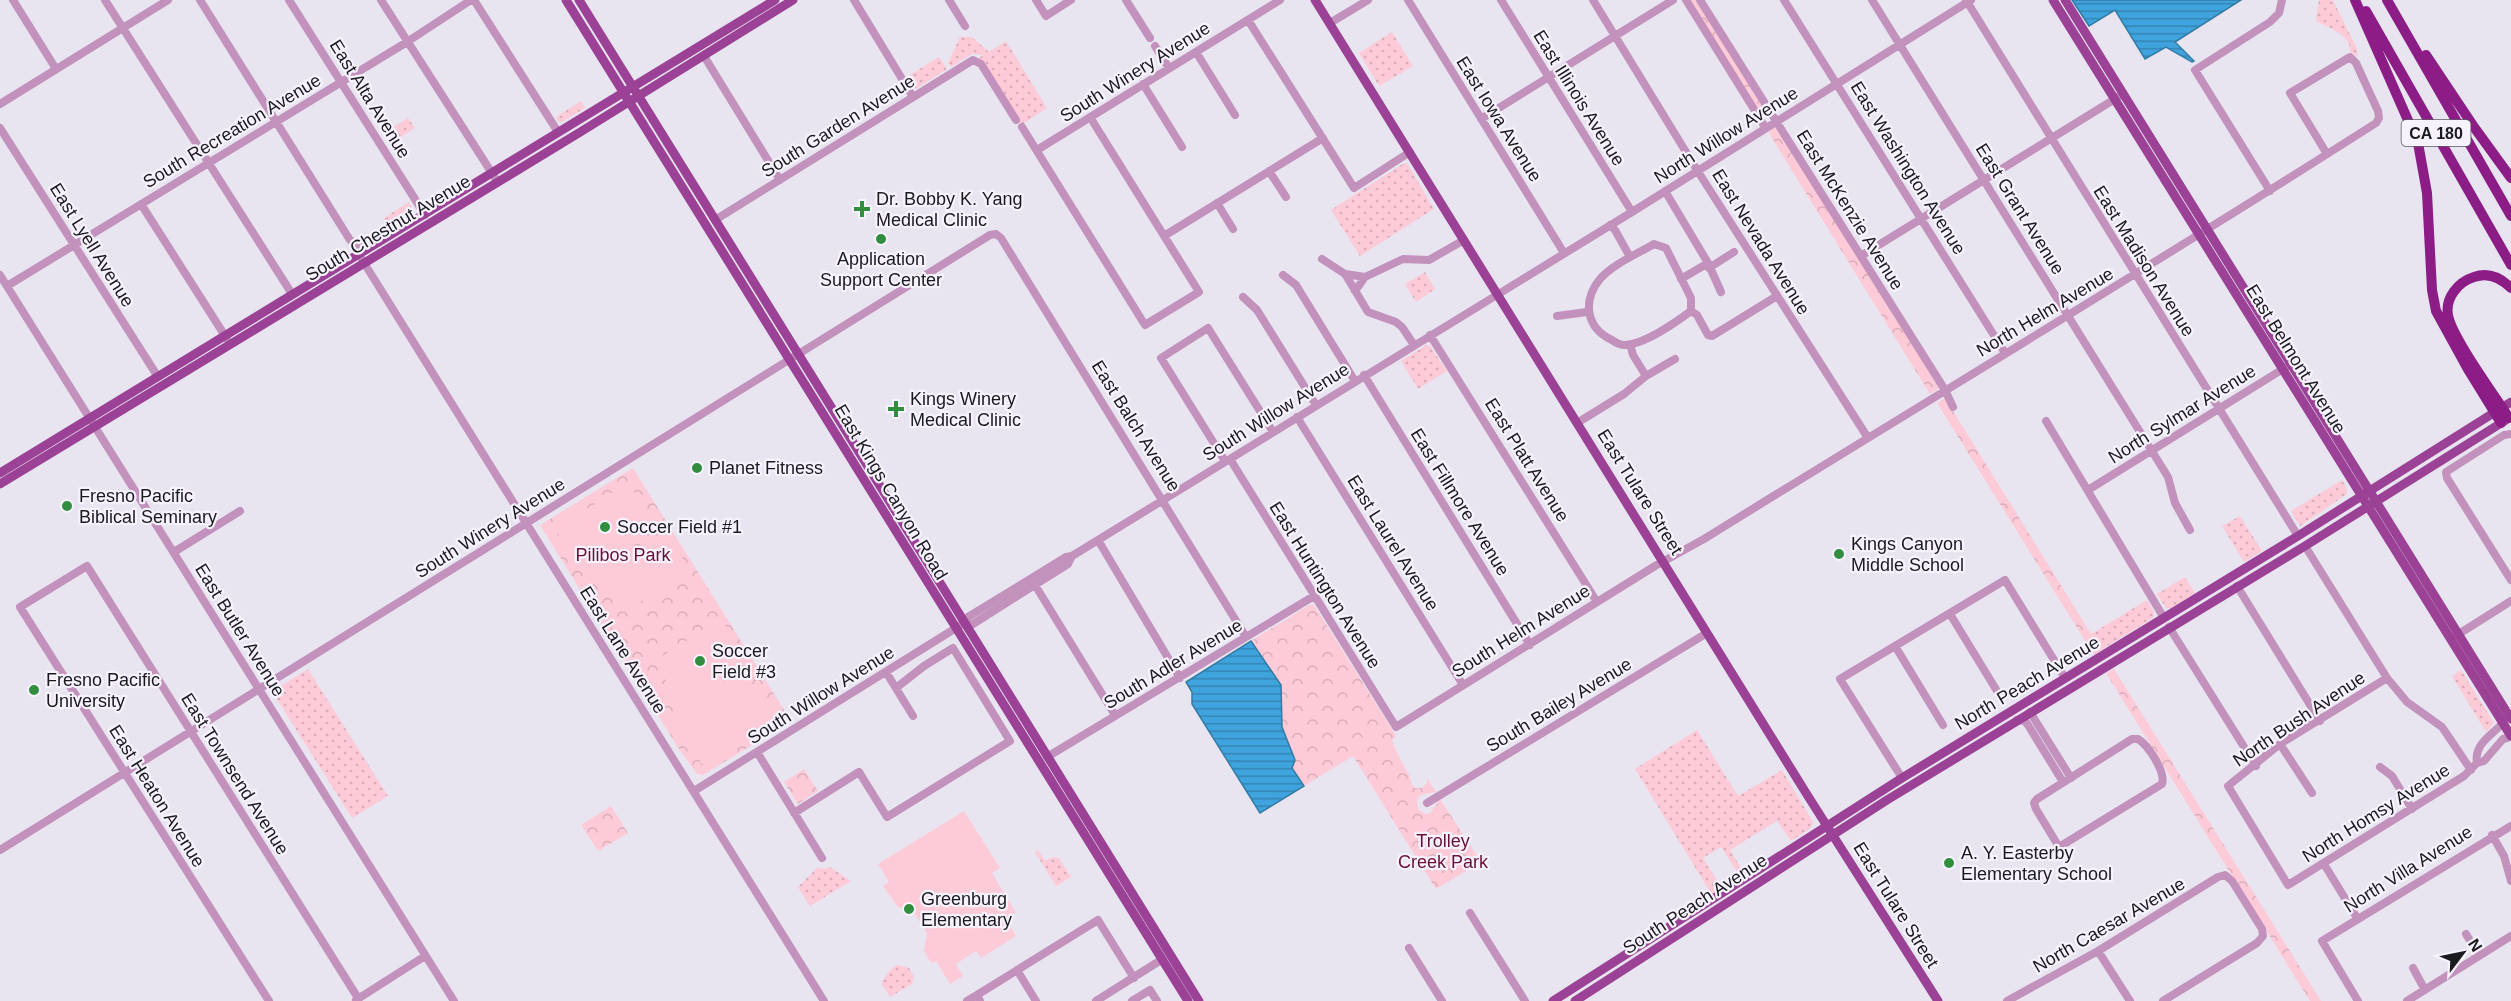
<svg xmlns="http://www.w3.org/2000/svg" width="2511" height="1001" font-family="Arial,sans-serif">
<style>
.grass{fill:url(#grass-dots)}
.forest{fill:url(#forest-crowns)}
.pitch{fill:#fdcad7}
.water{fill:url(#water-rules);stroke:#347ba4;stroke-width:1.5}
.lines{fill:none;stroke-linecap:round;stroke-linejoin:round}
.minor{stroke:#c291bc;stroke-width:8}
.major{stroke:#9b4296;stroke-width:9}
.highway{stroke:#8c1d87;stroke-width:10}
.poi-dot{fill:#318e3f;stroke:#f6f2fe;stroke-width:2}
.labels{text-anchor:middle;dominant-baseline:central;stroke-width:4.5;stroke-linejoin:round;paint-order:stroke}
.shield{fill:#f6f2fe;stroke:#5d5b61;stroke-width:1.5}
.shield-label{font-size:16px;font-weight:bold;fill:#1b1a1e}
.street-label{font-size:18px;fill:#1b1a1e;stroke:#f6f2fe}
.poi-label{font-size:18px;fill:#1b1a1e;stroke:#f6f2fe;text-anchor:start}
.park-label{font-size:18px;fill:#681036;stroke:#f6f2fe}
</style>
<defs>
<pattern id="grass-dots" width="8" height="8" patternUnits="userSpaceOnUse" patternTransform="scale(1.5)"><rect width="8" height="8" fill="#fdcad7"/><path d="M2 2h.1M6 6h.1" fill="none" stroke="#d8adb8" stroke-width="1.8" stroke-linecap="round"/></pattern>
<pattern id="forest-crowns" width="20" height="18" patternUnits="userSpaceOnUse" patternTransform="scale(1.5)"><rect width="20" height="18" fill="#fdcad7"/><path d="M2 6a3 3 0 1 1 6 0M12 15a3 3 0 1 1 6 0" fill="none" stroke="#d8adb8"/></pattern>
<pattern id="water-rules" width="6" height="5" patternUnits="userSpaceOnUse" patternTransform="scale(1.5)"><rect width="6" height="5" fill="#3fa4de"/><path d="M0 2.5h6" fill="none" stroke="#3485b3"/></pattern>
</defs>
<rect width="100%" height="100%" fill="#e8e5f1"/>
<path class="grass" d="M 2319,0 L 2333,0 L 2356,47 L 2358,57 L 2350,52 C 2352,35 2329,28 2316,21 Z
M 1392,32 L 1413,66 L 1379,86 L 1359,53 Z
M 960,37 L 972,37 L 989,52 L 1006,41 L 1047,108 L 1021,125 L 979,58 L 983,55 L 972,54 L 951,67 L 948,63 Z
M 939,57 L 947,69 L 916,89 L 908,76 Z
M 581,101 L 585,108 L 562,122 L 559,122 L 556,117 Z
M 408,118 L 415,128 L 390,144 L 383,134 Z
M 1404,163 L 1407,163 L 1434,209 L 1360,256 L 1331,210 Z
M 409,202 L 414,214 L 391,229 L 384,218 Z
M 1425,272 L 1435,289 L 1416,302 L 1405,284 Z
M 1426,345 L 1430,346 L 1447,371 L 1418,389 L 1401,361 Z
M 2342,480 L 2347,489 L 2347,494 L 2300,526 L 2291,511 Z
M 2240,516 L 2262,551 L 2244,562 L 2222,526 Z
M 2185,577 L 2195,593 L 2171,608 L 2166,608 L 2157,594 Z
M 2147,600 L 2154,612 L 2153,618 L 2101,650 L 2091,634 Z
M 308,669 L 388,796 L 352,818 L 273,693 L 274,690 Z
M 2461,670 L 2494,723 L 2486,732 L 2452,676 Z
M 1697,730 L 1738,796 L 1782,770 L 1813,822 L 1811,828 L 1791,841 L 1777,821 L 1730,850 L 1744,873 L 1739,875 L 1721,847 L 1703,858 L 1721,887 L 1712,895 L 1635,769 Z
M 1038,850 L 1045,861 L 1053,857 L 1059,858 L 1071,877 L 1056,886 L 1035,852 Z
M 830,867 L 851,881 L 810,906 L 798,887 L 817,868 L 824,869 Z
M 897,965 L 909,968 L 914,977 L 912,984 L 890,997 L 881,983 L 891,969 Z"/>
<path class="forest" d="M 1690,0 L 1698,0 L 1768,116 L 1767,117 L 1763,117 Z
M 1774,127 L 1778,128 L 1938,386 L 1938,389 L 1930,394 L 1770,135 L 1769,132 Z
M 1945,398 L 2101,650 L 2094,655 L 1937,403 Z
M 633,468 L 791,721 L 703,775 L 697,774 L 677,746 L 540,525 Z
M 1309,605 L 1314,605 L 1396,736 L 1392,740 C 1396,753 1403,763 1409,775 C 1411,781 1411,784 1415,788 L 1422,788 L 1427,783 L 1427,778 L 1436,792 L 1420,795 L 1417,800 L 1418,809 L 1425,814 L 1430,813 L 1440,799 L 1481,862 L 1436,889 L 1353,756 L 1304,786 L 1292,768 L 1295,760 L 1282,727 L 1281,685 L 1251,641 Z
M 2114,669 L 2321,1001 L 2310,1001 L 2106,673 Z
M 804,769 L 818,791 L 798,804 L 784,782 Z
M 611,806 L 628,833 L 598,851 L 581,825 Z"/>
<path class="pitch" d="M 628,483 L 654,525 L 581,571 L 555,529 Z
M 665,531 L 690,571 L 623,612 L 598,572 Z
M 721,619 L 747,661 L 680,703 L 654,661 Z
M 743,669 L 774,719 L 702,764 L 670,715 Z
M 964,811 L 1000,868 L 992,873 L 1016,913 L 1006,919 L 1016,936 L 981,958 L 976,951 L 956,964 L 963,976 L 950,984 L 936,961 L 931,963 L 924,951 L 927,933 L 913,911 L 898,907 L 883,886 L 889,882 L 878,864 Z"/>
<path class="water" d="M 2072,0 L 2241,0 L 2175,42 L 2194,61 L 2192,62 L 2166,47 L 2145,59 L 2115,10 L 2089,26 Z
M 1251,641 L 1281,685 L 1282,727 L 1295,760 L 1292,768 L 1304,786 L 1260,813 L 1192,704 L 1192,692 L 1186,682 Z"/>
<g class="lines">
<path class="minor" d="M 13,0 L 56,69
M 105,0 L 292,294
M 200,0 L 350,240 L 366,250
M 289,0 L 425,215
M 381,0 L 497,181
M 474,0 L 558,132
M 854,0 L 913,97
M 949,0 L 965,26
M 1036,0 L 1046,16 L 1071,0
M 1126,0 L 1150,38
M 1408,0 L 1564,253
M 1501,0 L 1632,212
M 1593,0 L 1697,170 L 1868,438
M 1686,0 L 1765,127
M 1700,0 L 1945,390 L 1953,407
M 1784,0 L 2005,353
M 1872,0 L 2168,477 L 2175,503 L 2190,530
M 1966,0 L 2298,536
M 1248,20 L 1354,188 L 1410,152
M 1330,23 L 1368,0
M 1155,46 L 1169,68
M 1196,52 L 1235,115
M 704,56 L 780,180
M 1143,84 L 1182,147
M 0,104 L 168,0
M 1481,119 L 1673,0
M 1022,127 L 1145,325 L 1199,292 L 1090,117
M 0,128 L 158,377
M 1037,150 L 1280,0
M 1269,171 L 1286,197
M 1665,191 L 1708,263 L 1681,279
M 2270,191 L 2195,70 L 2270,22 L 2279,13 L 2282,0
M 1217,203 L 1233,229
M 141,204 L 227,339
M 715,220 L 973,60 L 981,64 L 1016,120
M 1610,225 L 1615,230 L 1630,257
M 1164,236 L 1323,138
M 1654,244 L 1666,248 L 1691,298 L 1691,311 C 1675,323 1644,344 1625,345 C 1620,345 1616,343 1612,340 C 1586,328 1582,301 1600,279 C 1613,264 1637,254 1654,244 Z
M 1861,256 L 2123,94
M 361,258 L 824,1001
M 1322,259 L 1345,274 L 1368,312 L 1396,322 L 1402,327 L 1414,345
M 1708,263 L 1721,292
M 1709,268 L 1734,252
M 1345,274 L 1365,277 L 1355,291
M 0,275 L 454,1001
M 1283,275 L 1296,285 L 1355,381
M 1365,277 L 1403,259 L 1429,260 L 1464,240
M 7,286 L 407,42 L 471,0
M 1243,297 L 1257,310 L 1316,405
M 1691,311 L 1697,315 L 1708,335 L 1712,336 L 1777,296
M 1557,316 L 1587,312
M 1430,335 L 1597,602
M 1364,375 L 1530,645
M 1646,376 L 1675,359
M 1297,417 L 1463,685
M 2046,421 L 2164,618
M 1577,423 L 1624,394 L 1646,376 L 1633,355 L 1630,344
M 2511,434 L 2504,435 L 2446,472 L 2447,478 L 2511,580
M 1230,459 L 1396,727 L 1655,566 L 1704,539 C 1928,400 2154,265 2376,123 L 2379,118 L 2378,111 L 2356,63 L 2350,57 L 2290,93 L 2327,154
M 1225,461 L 1161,358 L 1208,328 L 1273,432
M 2088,490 L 2291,364
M 1098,540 L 1180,678
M 2305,546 L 2387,678 L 2407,702 L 2442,727 L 2471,770
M 174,552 L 240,511
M 1072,556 L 1632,212 L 1971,0
M 1035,585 L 1115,715
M 2237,586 L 2320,721
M 1950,614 L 1997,691
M 2169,627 L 2256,766
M 2454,637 L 2511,601
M 1895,646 L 1943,725
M 886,672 L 913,716
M 2387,678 L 2280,744 L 2228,786 L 2288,885 L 2464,776 L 2477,763 L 2484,761 L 2503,739 L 2511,737
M 2030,712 L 2071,778
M 2017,720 L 2025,721 L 2028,725 L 2063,782
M 2132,739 L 2138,739 C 2148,745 2166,772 2162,784 L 2059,847 L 2036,809 L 2034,803 L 2037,799 Z
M 2280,744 L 2312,793
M 757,752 L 822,858
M 1047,757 L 1314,596
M 2477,763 C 2474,745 2490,736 2501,725 L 2502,721
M 2380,767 L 2392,776 L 2412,809
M 1902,778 L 1840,679 L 2005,580 L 2065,678
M 694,791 L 964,623 L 968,617 L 1066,557 L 1072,556 L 1068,564 L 973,624 L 964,623
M 1427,803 L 1707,633
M 794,813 L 859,772 L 887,817 L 1010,741 L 953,648 L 924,666 L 896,688
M 2492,835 L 2504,856 L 2511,881
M 0,850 L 990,235 L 996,234 L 1001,238 L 1246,637
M 2324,864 L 2357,918
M 1470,913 L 1525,1001
M 2466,934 L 2479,956
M 1409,948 L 1442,1001
M 2098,951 L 2130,1001
M 2413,968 L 2425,990
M 1017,970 L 1036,1001
M 356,1000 L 425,956
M 269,1001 L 20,607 L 87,566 L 358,998
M 967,1001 L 977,995
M 980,1001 L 977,995 L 1098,920 L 1134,978
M 1096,1001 L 1161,960
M 1132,1001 L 1150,990 L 1157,1001
M 2007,1001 L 2098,951 L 2218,877 L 2225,875 L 2232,881 L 2262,929 L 2263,936 L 2257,943 L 2163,1001
M 2358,1001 L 2322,941 L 2511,826
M 2407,1001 L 2511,936"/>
<path class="major" d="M 566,0 L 1188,1001
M 579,0 L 1199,1001
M 1315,0 L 1806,793 L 1938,1001
M 2053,0 L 2511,736
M 2065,0 L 2511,719
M 0,473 L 775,0
M 0,484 L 582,131 L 793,0
M 1553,1001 L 1902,778 L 2298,536 L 2511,402
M 1575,1001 L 1887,800 L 2305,546 L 2506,420"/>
<path class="highway" d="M 2355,0 L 2418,143 L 2427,193 L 2432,290 L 2436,311 L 2469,371 L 2501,423
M 2387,0 L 2511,216
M 2366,11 L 2511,265
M 2426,55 L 2474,127 L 2511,178
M 2509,418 C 2495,396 2451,336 2448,315 C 2445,298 2458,282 2474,277 C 2488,272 2501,278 2511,288"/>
</g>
<g class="poi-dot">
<path d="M859 200h6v6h6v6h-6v6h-6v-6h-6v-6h6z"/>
<circle cx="881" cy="239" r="6"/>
<path d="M893 400h6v6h6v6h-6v6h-6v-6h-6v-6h6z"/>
<circle cx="697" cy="468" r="6"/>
<circle cx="67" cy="506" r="6"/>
<circle cx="605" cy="527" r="6"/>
<circle cx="1839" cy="554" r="6"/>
<circle cx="700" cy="661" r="6"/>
<circle cx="34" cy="690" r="6"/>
<circle cx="1949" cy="863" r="6"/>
<circle cx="909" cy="909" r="6"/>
</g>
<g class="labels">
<rect class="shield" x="2401.5" y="120" width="69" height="26" rx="4.5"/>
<g class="shield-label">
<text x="2436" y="133">CA 180</text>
</g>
<g class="street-label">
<text transform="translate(1135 72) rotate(-32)">South Winery Avenue</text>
<text transform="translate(1579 98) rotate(58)">East Illinois Avenue</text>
<text transform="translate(370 99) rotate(58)">East Alta Avenue</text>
<text transform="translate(1499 119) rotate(58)">East Iowa Avenue</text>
<text transform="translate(838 126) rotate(-32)">South Garden Avenue</text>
<text transform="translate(232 131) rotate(-31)">South Recreation Avenue</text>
<text transform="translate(1726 135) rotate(-32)">North Willow Avenue</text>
<text transform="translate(1908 168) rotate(58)">East Washington Avenue</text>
<text transform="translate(2020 209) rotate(58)">East Grant Avenue</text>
<text transform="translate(1850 210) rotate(58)">East McKenzie Avenue</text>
<text transform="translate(388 228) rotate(-31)">South Chestnut Avenue</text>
<text transform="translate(1761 242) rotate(58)">East Nevada Avenue</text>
<text transform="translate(92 245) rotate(58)">East Lyell Avenue</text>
<text transform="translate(2144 261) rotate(58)">East Madison Avenue</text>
<text transform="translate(2045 312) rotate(-31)">North Helm Avenue</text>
<text transform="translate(2296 359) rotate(58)">East Belmont Avenue</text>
<text transform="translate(1276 412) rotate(-32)">South Willow Avenue</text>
<text transform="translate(2182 414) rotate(-32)">North Sylmar Avenue</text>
<text transform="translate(1136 426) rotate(58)">East Balch Avenue</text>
<text transform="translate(1527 460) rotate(58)">East Platt Avenue</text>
<text transform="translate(891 492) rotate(59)">East Kings Canyon Road</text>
<text transform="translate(1640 492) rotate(58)">East Tulare Street</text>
<text transform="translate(1460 502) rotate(58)">East Fillmore Avenue</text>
<text transform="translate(490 528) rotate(-32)">South Winery Avenue</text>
<text transform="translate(1393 543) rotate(58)">East Laurel Avenue</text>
<text transform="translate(1325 585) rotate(58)">East Huntington Avenue</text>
<text transform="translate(240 630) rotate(58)">East Butler Avenue</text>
<text transform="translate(1521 631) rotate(-32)">South Helm Avenue</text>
<text transform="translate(623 650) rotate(58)">East Lane Avenue</text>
<text transform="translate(1173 664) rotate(-31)">South Adler Avenue</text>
<text transform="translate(2027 683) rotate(-31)">North Peach Avenue</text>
<text transform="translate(821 695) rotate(-32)">South Willow Avenue</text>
<text transform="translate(1559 705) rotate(-31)">South Bailey Avenue</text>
<text transform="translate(2299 719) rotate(-34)">North Bush Avenue</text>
<text transform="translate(235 774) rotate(58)">East Townsend Avenue</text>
<text transform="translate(157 796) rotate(58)">East Heaton Avenue</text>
<text transform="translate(2376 813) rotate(-32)">North Homsy Avenue</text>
<text transform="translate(2408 869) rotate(-32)">North Villa Avenue</text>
<text transform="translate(1695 904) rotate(-33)">South Peach Avenue</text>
<text transform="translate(1896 905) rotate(58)">East Tulare Street</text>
<text transform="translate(2109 925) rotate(-30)">North Caesar Avenue</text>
</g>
<g class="poi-label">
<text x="876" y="199">Dr. Bobby K. Yang<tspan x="876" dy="21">Medical Clinic</tspan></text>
<text x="881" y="259" text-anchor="middle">Application<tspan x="881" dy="21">Support Center</tspan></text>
<text x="910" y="399">Kings Winery<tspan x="910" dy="21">Medical Clinic</tspan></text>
<text x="709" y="468">Planet Fitness</text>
<text x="79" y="496">Fresno Pacific<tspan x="79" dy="21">Biblical Seminary</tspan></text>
<text x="617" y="527">Soccer Field #1</text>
<text x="1851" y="544">Kings Canyon<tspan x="1851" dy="21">Middle School</tspan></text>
<text x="712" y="651">Soccer<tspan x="712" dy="21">Field #3</tspan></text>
<text x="46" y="680">Fresno Pacific<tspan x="46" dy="21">University</tspan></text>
<text x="1961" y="853">A. Y. Easterby<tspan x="1961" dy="21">Elementary School</tspan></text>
<text x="921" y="899">Greenburg<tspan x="921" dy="21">Elementary</tspan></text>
</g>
<g class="park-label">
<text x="623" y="555">Pilibos Park</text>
<text x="1443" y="841">Trolley<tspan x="1443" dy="21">Creek Park</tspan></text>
</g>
</g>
<g transform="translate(2463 953) rotate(58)" stroke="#f6f2fe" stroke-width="4.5" paint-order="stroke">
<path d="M0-4.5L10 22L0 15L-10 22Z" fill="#1b1a1e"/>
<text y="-9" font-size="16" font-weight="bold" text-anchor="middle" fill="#1b1a1e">N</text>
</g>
</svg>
